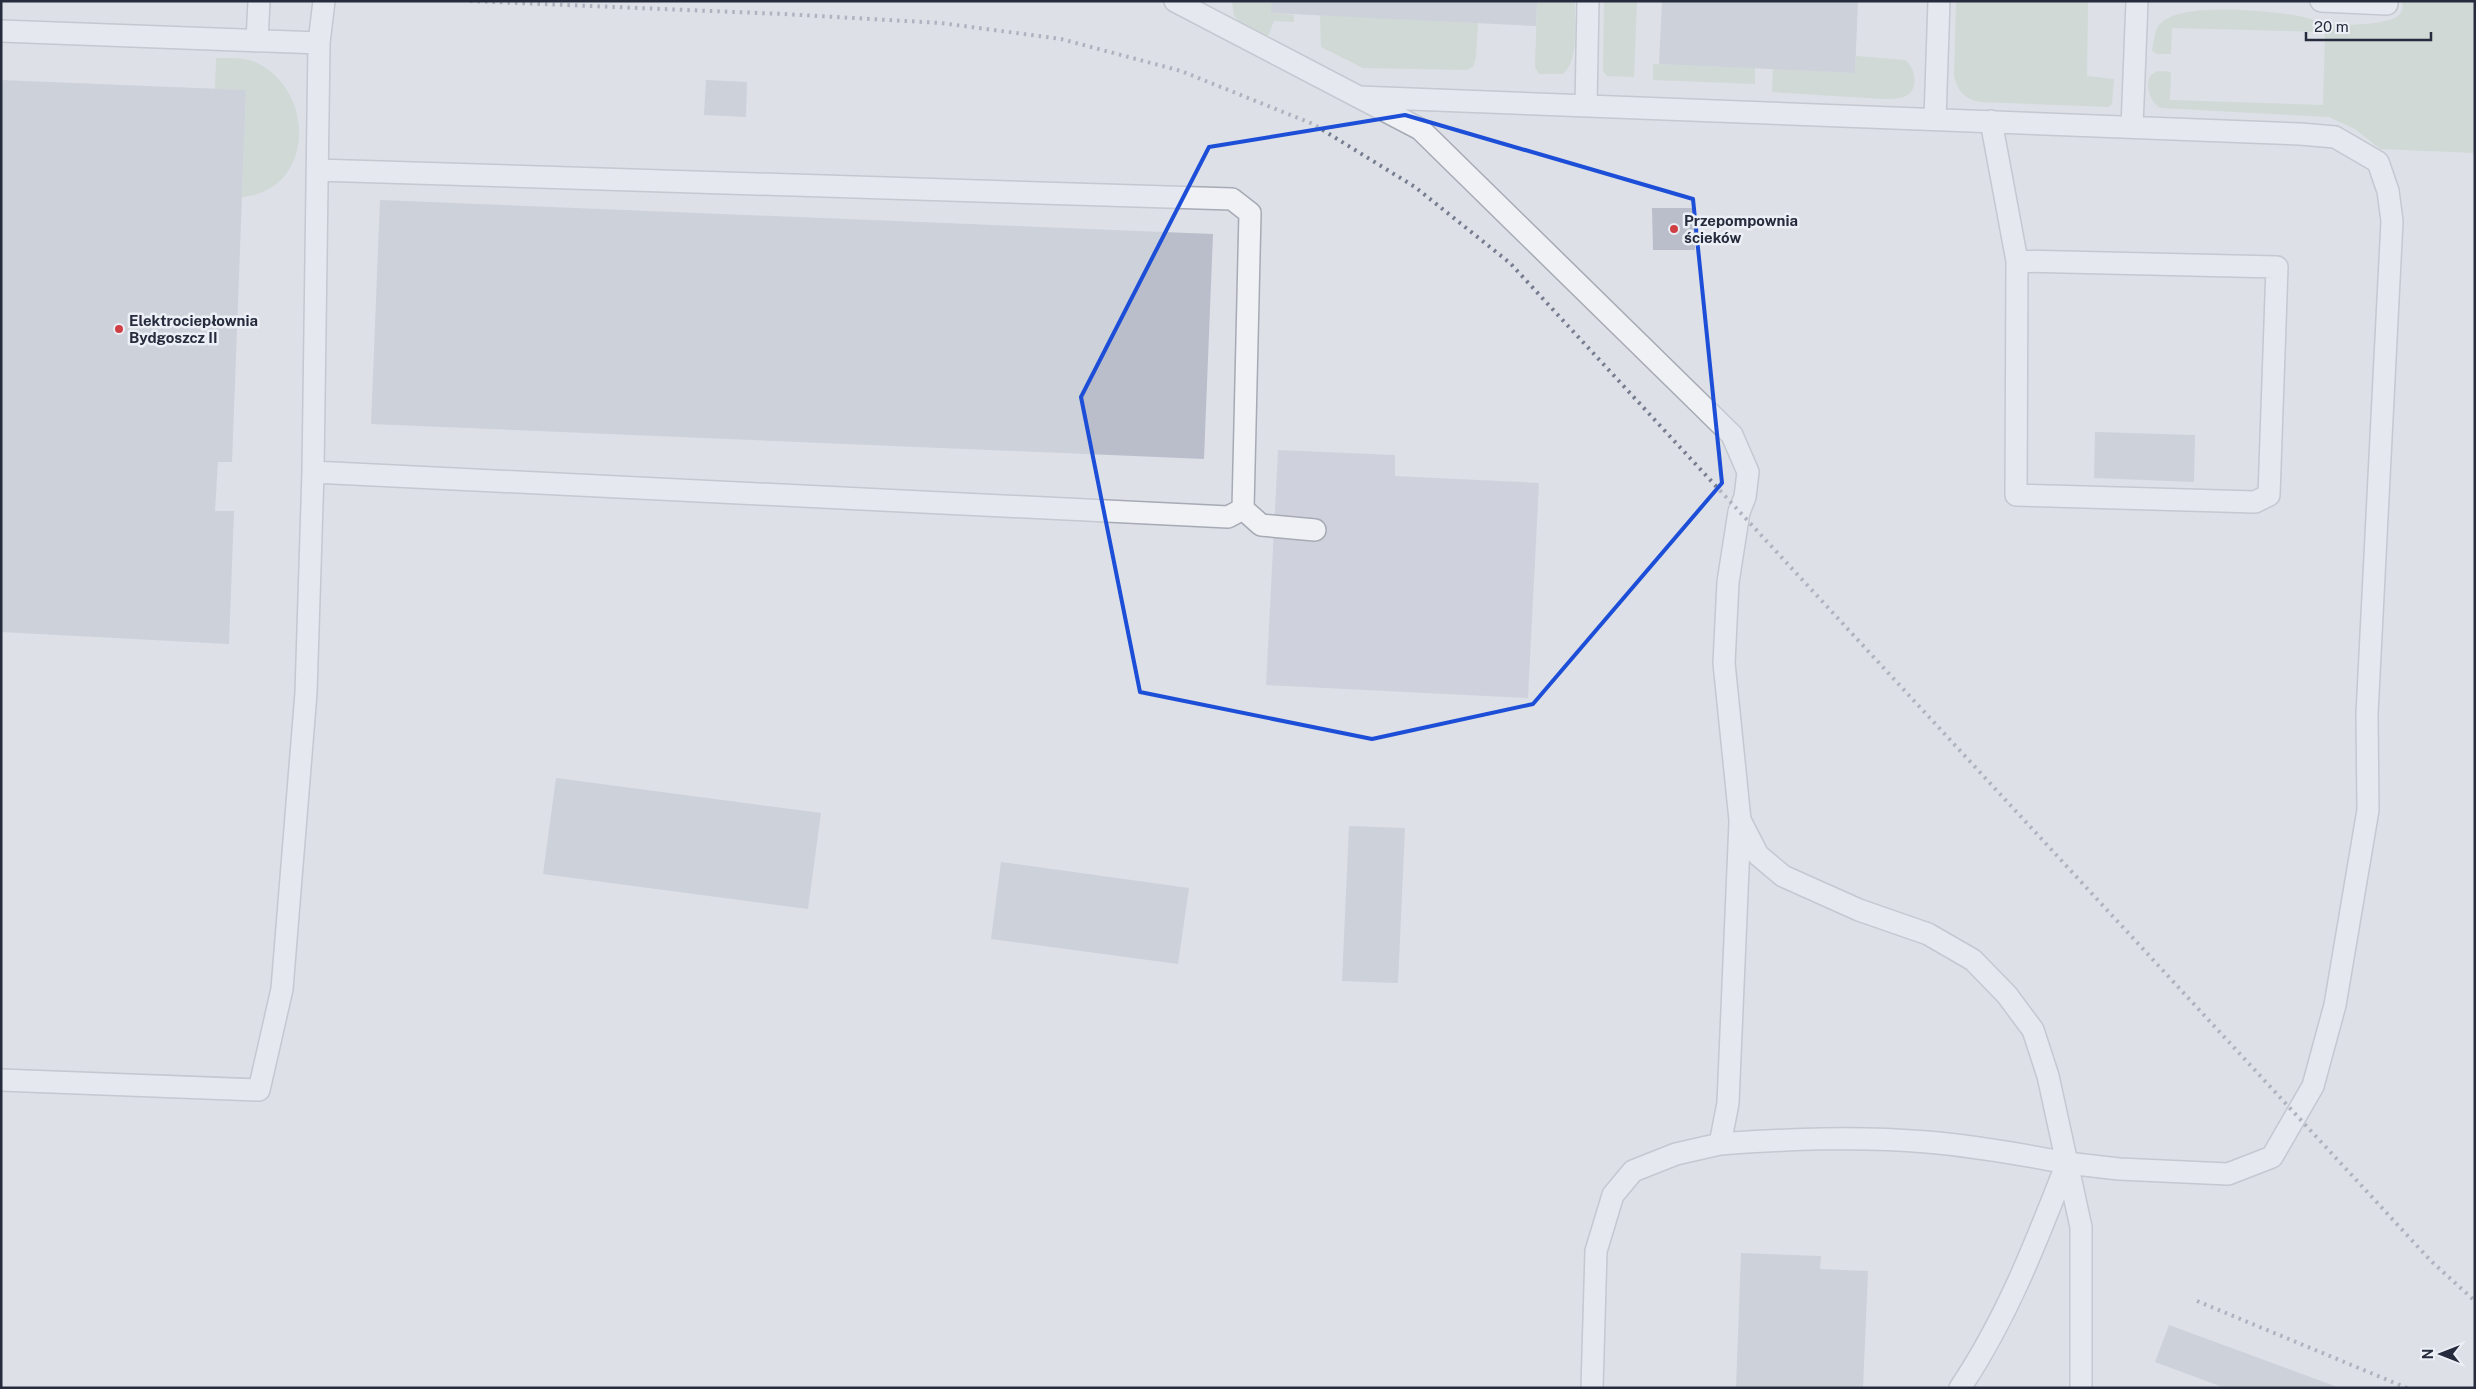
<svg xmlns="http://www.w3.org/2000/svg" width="2476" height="1389" font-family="'Public Sans',sans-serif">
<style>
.built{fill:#cfd2dc}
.green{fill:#c0d1be}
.building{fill:#babeca}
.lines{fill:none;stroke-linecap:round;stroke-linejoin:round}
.service-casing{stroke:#a6aab4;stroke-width:24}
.service{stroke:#eff1f5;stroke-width:21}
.rail{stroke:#767d90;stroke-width:4;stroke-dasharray:2.5 5;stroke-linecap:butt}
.marked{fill:none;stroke:#1d4ed8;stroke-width:4;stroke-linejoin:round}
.poi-dot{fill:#ce4044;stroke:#eceff5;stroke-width:2}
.labels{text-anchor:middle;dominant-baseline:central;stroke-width:5;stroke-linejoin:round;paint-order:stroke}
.poi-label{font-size:15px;font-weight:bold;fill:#262c3d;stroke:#eceff5;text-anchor:start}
</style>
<rect width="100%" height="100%" fill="#dde0e7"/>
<path class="built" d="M 1278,450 L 1395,455 L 1395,476 L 1539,483 L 1528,698 L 1266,685 Z"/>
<path class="green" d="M 1232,1 L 1272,1 L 1272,13 L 1294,15 L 1294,22 L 1274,21 L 1268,36 L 1241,23 L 1234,16 Z
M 1537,1 L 1575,1 C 1574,23 1580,59 1563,74 L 1539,74 L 1535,67 Z
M 1604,1 L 1637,1 L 1634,77 L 1607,76 L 1603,71 Z
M 1956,1 L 2088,1 L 2087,76 L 2114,79 L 2112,104 L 2108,107 L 1980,102 C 1965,99 1958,92 1954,76 Z
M 2402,1 L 2475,1 L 2475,153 L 2380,149 L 2355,129 L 2329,117 L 2161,108 C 2150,104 2142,79 2154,73 C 2159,70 2166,72 2171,72 L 2170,100 L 2323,105 L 2325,32 L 2172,28 L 2171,54 L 2157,54 L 2152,51 C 2154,42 2154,29 2161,23 C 2184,1 2274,11 2303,17 C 2312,19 2320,23 2329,24 C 2342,26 2390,25 2399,15 C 2403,11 2403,6 2402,1 Z
M 1320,15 L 1478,23 L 1476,57 L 1473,67 L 1467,70 L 1363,68 L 1321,47 Z
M 1856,56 L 1905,60 C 1917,69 1920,94 1900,98 C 1895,99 1889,99 1884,99 L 1772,92 L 1773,69 L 1855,73 Z
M 216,58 C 231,58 248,57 261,65 C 316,96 313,191 242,197 L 246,90 L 215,89 Z
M 1653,64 L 1755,68 L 1755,84 L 1653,80 Z"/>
<path class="building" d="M 1272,1 L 1537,1 L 1536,26 L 1271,13 Z
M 1662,1 L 1858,1 L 1855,73 L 1659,64 Z
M 1,80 L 246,90 L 232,462 L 218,462 L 215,511 L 234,511 L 229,644 L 1,632 Z
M 706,80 L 747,82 L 746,117 L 704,115 Z
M 380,200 L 1213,234 L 1204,459 L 371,424 Z
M 1652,208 L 1695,208 L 1695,250 L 1653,250 Z
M 2095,432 L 2195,435 L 2194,482 L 2094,478 Z
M 556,778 L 821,813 L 808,909 L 543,874 Z
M 1349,826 L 1405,828 L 1398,983 L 1342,981 Z
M 1001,862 L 1189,888 L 1178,964 L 991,939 Z
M 1741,1253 L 1821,1256 L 1820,1269 L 1868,1271 L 1863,1388 L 1736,1388 Z
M 2169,1325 L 2340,1388 L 2225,1388 L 2155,1362 Z"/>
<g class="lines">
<defs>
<path id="service" d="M 1175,1 L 1420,129 L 1732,435 L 1748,472 L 1745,497 L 1739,512 L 1728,582 L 1724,663 L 1740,820 L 1758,855 L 1783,876 L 1859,910 L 1928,934 L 1973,960 L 2007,995 L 2033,1030 L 2048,1076 L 2067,1163 L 2119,1169 L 2228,1174 L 2272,1157 L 2313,1086 L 2335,1005 L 2368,810 L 2367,714 L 2392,221 L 2388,191 L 2378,162 L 2335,137 L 2300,134 L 1359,97
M 2321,1 L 2387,4
M 1,31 L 319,43 L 313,472 L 306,693 L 282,989 L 259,1090 L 1,1080
M 257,41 L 259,1
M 319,43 L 324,1
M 1586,105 L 1588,1
M 1935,119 L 1939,1
M 1991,121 L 2017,261 L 2016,495 L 2255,502 L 2269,495 L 2277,267 L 2017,261
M 2132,127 L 2137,1
M 313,472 L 1228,517 L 1243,509 L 1250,213 L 1232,199 L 317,170
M 1243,509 L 1261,525 L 1315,530
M 1720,1144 C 1789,1139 1858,1136 1927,1142 C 1974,1146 2020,1154 2067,1163 L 2081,1227 L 2081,1388
M 1592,1388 L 1596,1251 L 1613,1195 L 1633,1171 L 1676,1154 L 1720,1144 L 1728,1103 L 1740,822
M 1960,1388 C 2007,1318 2037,1240 2067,1163"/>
</defs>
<use href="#service" class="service-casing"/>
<use href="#service" class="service"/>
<path class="rail" d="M 470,1 L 783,14 L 941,23 L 1061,39 L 1181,71 L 1313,124 L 1415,187 L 1510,263 L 2431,1261 L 2475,1301
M 2197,1301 L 2407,1388"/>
</g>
<path d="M0 0H2476V1389H0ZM 1405,115 L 1693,199 L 1722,483 L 1533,704 L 1372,739 L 1140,692 L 1081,397 L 1209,147 Z" fill="#dde0e7" fill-opacity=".55" fill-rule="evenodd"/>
<path class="marked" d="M 1405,115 L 1693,199 L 1722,483 L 1533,704 L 1372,739 L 1140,692 L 1081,397 L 1209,147 Z"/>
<g class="poi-dot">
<circle cx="1674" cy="229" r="5"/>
<circle cx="119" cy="329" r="5"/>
</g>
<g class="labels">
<g class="poi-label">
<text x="1684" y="220">Przepompownia<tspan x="1684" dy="17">ścieków</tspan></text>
<text x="129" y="320">Elektrociepłownia<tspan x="129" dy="17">Bydgoszcz II</tspan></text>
</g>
</g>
<rect width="2476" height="1389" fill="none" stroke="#262c3d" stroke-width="5"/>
<g transform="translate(2441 1354) rotate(270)" stroke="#eceff5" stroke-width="4" paint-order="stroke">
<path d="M0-4L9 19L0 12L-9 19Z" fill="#262c3d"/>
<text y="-8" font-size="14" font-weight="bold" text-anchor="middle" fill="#262c3d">N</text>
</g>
<path d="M2306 32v8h125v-8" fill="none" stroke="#262c3d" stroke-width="2.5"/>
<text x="2314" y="32" font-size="15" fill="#262c3d" stroke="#eceff5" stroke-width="4" paint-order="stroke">20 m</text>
</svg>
